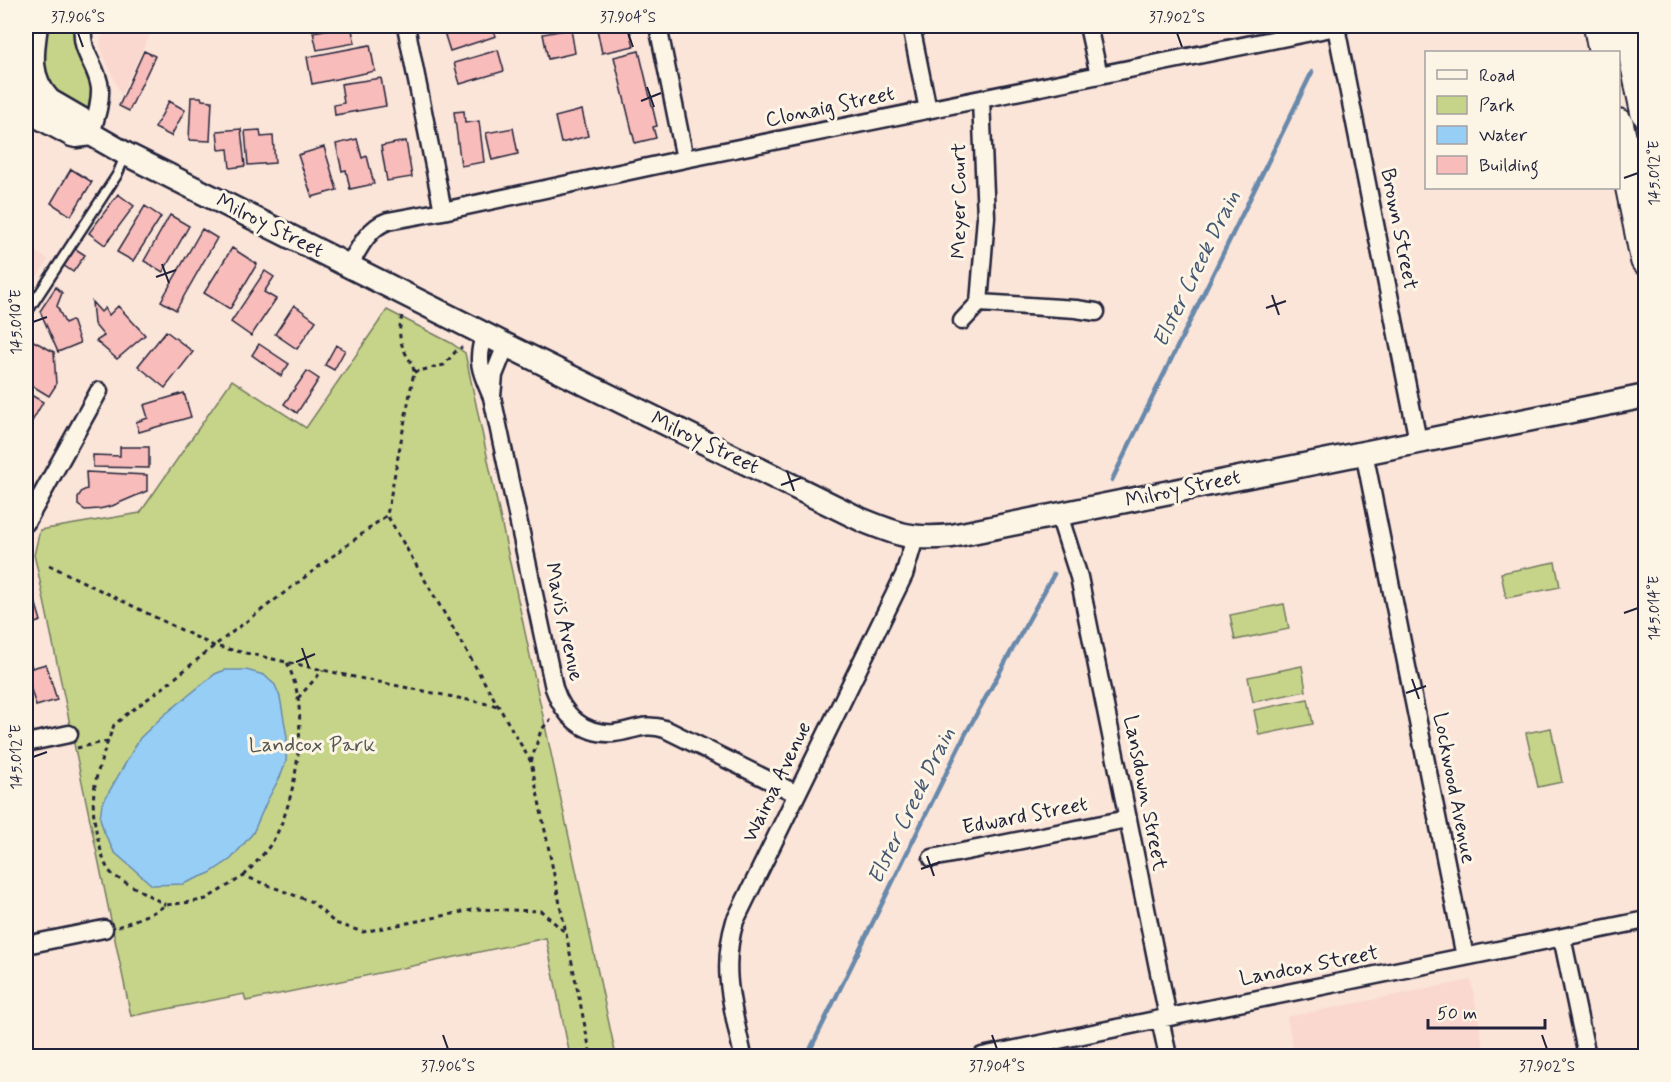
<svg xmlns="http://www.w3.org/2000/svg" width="1671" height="1082" font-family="Mynerve,sans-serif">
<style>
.built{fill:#fad8cf}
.green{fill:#c5d488;stroke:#747b62;stroke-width:1.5}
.water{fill:#97cef5;stroke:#6889ab;stroke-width:1.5}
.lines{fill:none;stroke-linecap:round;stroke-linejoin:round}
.stream{stroke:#6889ab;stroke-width:4.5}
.building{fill:#f8bcba;stroke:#22223b;stroke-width:1.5}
.lane-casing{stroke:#22223b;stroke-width:13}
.street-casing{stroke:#22223b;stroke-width:21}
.secondary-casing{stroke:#22223b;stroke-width:27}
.highway-casing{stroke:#22223b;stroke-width:34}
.path{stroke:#22223b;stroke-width:3;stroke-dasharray:4.5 4.5;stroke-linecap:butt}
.lane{stroke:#fcf5e5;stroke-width:8}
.street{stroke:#fcf5e5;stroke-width:16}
.secondary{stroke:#fcf5e5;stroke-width:22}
.highway{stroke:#fcf5e5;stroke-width:30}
.ticks{fill:none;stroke:#22223b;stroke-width:2}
.labels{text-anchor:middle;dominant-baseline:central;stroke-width:6;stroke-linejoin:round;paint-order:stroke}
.street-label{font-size:21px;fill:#22223b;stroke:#fcf5e5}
.park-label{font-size:21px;fill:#535752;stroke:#fcf5e5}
.water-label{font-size:22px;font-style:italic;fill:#455673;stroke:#fcf5e5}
.neatline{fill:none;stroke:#22223b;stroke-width:2}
.ticks-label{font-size:15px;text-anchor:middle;fill:#22223b}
</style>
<rect width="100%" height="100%" fill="#fbe4d8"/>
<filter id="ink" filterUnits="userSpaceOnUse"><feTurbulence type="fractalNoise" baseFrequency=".0167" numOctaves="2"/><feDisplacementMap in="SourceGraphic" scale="12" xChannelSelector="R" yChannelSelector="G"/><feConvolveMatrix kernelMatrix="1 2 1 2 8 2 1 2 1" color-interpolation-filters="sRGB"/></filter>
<g filter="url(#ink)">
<path class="built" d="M 106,26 L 154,26 L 121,95 L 101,49 L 101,39 Z
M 26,246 L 48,260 L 26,295 Z
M 1471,980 L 1485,1056 L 1295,1056 L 1287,1017 Z"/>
<path class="green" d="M 50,26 L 75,26 C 74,35 75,44 78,54 C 85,76 99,89 86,113 L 54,93 L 45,81 L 42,38 Z
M 387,310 L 451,343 L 465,353 L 616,1056 L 570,1056 L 546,938 L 246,1001 L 244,994 L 131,1016 L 37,567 L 34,555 L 40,530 L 140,513 L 232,380 L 306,428 Z
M 1555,562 L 1560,587 L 1506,598 L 1501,573 Z
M 1284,604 L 1289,629 L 1235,640 L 1230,615 Z
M 1302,666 L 1306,691 L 1253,702 L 1248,677 Z
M 1308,699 L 1313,724 L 1259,735 L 1254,710 Z
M 1551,728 L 1562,782 L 1538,787 L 1526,733 Z"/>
<path class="water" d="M 225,670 L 246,670 L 264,675 L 275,685 L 280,697 L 287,737 L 286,762 L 280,777 L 267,801 L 253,833 L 231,859 L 210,873 L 183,884 L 152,885 L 114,852 L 104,832 L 100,818 L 102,804 L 140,738 L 163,716 L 215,674 Z"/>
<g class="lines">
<path class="stream" d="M 1112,480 L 1312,72
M 807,1056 L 965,735 L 1054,574"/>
</g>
<path class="building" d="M 335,26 L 351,26 L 355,43 L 317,50 L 313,32 L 336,28 Z
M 455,26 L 492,26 L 496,36 L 450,51 L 443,29 Z
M 612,26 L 629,26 L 634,46 L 602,53 L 597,29 Z
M 571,29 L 575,53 L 548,59 L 543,34 Z
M 370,45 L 375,71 L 312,84 L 307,57 Z
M 498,50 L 504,71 L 460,84 L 454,63 Z
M 144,51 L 155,56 L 129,111 L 119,106 Z
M 639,51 L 657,126 L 653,127 L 656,138 L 635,143 L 614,57 Z
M 381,78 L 386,106 L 335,115 L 334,105 L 344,103 L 341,84 Z
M 191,97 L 201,97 L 202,100 L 212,101 L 210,141 L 189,140 Z
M 169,101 L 185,110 L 171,136 L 155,128 Z
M 582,110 L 588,136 L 561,143 L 555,117 Z
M 464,111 L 465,123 L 479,121 L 484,162 L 461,166 L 454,112 Z
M 513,128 L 518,154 L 492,160 L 486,133 Z
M 241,129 L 245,166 L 230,168 L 228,149 L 219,150 L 217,131 Z
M 260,130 L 261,137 L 273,136 L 275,163 L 248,165 L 245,131 Z
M 357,139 L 362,158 L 367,156 L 374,184 L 350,189 L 346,170 L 342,171 L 336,144 Z
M 406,141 L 412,177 L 387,181 L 381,146 Z
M 324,147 L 337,190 L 312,197 L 298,155 Z
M 71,169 L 92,182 L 71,216 L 51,203 Z
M 118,194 L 134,206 L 105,245 L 89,233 Z
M 145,206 L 161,217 L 133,261 L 117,252 Z
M 170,215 L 189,226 L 163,272 L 144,261 Z
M 202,229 L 217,238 L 176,310 L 161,301 Z
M 74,248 L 85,255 L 73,272 L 63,265 Z
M 232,248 L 257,264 L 230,309 L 204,293 Z
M 265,271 L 274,277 L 264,292 L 276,299 L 251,336 L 231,322 Z
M 56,287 L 62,293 L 57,306 L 65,323 L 72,320 L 80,343 L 58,352 L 40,311 Z
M 92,302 L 101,312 L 105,308 L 109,315 L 118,306 L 145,335 L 117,359 L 96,341 L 104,336 L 94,324 Z
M 294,305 L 316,321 L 297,349 L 275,334 Z
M 166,331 L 193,352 L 165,388 L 138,366 Z
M 26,337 L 54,352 L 56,385 L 49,396 L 26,382 Z
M 259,344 L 289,364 L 281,376 L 252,355 Z
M 336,345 L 345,350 L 334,370 L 325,365 Z
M 307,371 L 319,379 L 297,413 L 284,404 Z
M 26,392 L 43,402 L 30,425 L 26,422 Z
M 184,393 L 191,417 L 139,432 L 136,422 L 148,418 L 144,405 Z
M 120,447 L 149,447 L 149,468 L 93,467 L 93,455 L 120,456 Z
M 86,472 L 147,475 L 147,491 L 112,506 L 99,509 L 85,510 L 78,505 L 78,497 L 82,491 L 87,489 Z
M 30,584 L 41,621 L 26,626 L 26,585 Z
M 26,652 L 27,652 L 32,668 L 46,664 L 57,700 L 36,706 L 26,673 Z"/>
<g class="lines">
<defs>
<path id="lane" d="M 26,314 L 117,175 L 126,154"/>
<path id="street" d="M 83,26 C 80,54 97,64 100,88 C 101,104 95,120 91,134
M 406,26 L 443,211
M 658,26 L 685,159
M 911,26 L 928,110
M 1088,26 L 1099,75
M 1336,27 L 1418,441
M 349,266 C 359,248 368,228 388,221 L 443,211 L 685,159 L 1341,26
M 979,303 L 1076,309 L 1096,312
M 962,321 L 979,303 L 986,217 L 981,100
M 485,334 C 475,361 481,372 492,397 L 554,688 C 563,715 583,735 614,733 C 634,731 644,722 665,729 L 797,794
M 492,396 L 494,375 L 506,345
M 1364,452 L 1465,957
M 1059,515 L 1079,577 L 1168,1017
M 26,523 L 99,391
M 26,743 L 69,734
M 932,858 L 1127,819
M 1562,937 L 1587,1056
M 26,945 L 104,929
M 1160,1019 L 1168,1056
M 743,1056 C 733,1008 720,970 735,921 L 904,575 L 915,538
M 982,1056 L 1160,1019 L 1646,920"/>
<path id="secondary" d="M 36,26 C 32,53 28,78 49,100
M 26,87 L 81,119 L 91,134 L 126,154 L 506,345 L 862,520 C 899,535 912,540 952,536 L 1646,396
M 26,110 L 72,135 L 76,136 L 91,134"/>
<path id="highway" d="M 1599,26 L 1604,52
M 1628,26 L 1646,112
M 1618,124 L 1646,260"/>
</defs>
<use href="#lane" class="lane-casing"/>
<use href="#street" class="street-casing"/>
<use href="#secondary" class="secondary-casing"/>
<use href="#highway" class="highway-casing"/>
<path class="path" d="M 402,316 C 398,331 399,341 406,354 C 410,361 413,364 414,372 L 387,515 L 531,762 L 591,1056
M 414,372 L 444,365 L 456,351 L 462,347
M 49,565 L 214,646 L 359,678 L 498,706
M 298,698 L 323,670
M 108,741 C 93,783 88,802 100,847 C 103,858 105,868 114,876 L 166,905
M 77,748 L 108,741 L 114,725 L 127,714 L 164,687 L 214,646 L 387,515
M 531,762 L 541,730 L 551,719
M 244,876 C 254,864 266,853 274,839 C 294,804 304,739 298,698 C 296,686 292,674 287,662
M 118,927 L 156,911 L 166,905 L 192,902 L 206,899 L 244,876 L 312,902 L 335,923 L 363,932 L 477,909 L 541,911 L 566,933"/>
<use href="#lane" class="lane"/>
<use href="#street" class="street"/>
<use href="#secondary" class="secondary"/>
<use href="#highway" class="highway"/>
</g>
</g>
<path class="ticks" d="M 78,33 L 83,47M 628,33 L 633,47M 1177,33 L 1182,47M 647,87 L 654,107M 641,101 L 661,93M 1624,178 L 1638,173M 162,264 L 169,283M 156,277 L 176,270M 1272,295 L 1279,315M 1266,308 L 1286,301M 33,322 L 47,317M 787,471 L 794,491M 781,485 L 801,478M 1624,613 L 1638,608M 302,648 L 309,668M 296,662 L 315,654M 1412,679 L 1419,699M 1406,693 L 1426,686M 33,757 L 47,752M 927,856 L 934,876M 921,869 L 940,862M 443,1035 L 448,1049M 992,1035 L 997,1049M 1542,1035 L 1547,1049"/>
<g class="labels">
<g class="street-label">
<text transform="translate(830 107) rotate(-12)">Clonaig Street</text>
<text transform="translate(959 201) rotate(-90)">Meyer Court</text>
<text transform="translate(270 226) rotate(27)">Milroy Street</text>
<text transform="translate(1399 229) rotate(79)">Brown Street</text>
<text transform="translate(705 443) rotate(26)">Milroy Street</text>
<text transform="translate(1183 489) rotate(-12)">Milroy Street</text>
<text transform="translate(564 622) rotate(78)">Mavis Avenue</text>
<text transform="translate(777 782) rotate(-64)">Wairoa Avenue</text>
<text transform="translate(1454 788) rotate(79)">Lockwood Avenue</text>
<text transform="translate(1145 793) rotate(79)">Lansdown Street</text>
<text transform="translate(1025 816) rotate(-11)">Edward Street</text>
<text transform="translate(1309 966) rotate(-11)">Landcox Street</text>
</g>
<g class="park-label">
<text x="312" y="745">Landcox Park</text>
</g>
<g class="water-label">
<text transform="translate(1197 269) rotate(-64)">Elster Creek Drain</text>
<text transform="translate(912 806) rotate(-64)">Elster Creek Drain</text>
</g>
</g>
<rect width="1671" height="1082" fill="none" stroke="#fcf5e5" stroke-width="66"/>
<rect x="1425" y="51" width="195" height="138" fill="#fcf5e5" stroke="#a5a1a1" stroke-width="1.5"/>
<rect x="1437" y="70" width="30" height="9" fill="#fcf5e5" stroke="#a5a1a1" stroke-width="1.5"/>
<text x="1479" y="81" font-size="18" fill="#22223b">Road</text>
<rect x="1437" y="96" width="30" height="18" fill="#c5d488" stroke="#a5a1a1" stroke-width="1.5"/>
<text x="1479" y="111" font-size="18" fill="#22223b">Park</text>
<rect x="1437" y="126" width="30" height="18" fill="#97cef5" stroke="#a5a1a1" stroke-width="1.5"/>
<text x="1479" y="141" font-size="18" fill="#22223b">Water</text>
<rect x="1437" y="156" width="30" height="18" fill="#f8bcba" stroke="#a5a1a1" stroke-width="1.5"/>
<text x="1479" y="171" font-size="18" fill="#22223b">Building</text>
<path d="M1428 1019v9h117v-9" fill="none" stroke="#22223b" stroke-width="3"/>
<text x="1437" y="1019" font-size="18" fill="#22223b" stroke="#fcf5e5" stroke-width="4.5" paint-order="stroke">50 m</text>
<rect x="33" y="33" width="1605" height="1016" class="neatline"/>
<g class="ticks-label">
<text x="78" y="22">37.906°S</text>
<text x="628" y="22">37.904°S</text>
<text x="1177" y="22">37.902°S</text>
<text transform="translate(1654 173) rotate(-90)" y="5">145.012°E</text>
<text transform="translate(16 322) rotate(-90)" y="5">145.010°E</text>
<text transform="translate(1654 608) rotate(-90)" y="5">145.014°E</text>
<text transform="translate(16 757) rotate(-90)" y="5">145.012°E</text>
<text x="448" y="1071">37.906°S</text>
<text x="997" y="1071">37.904°S</text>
<text x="1547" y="1071">37.902°S</text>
</g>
</svg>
